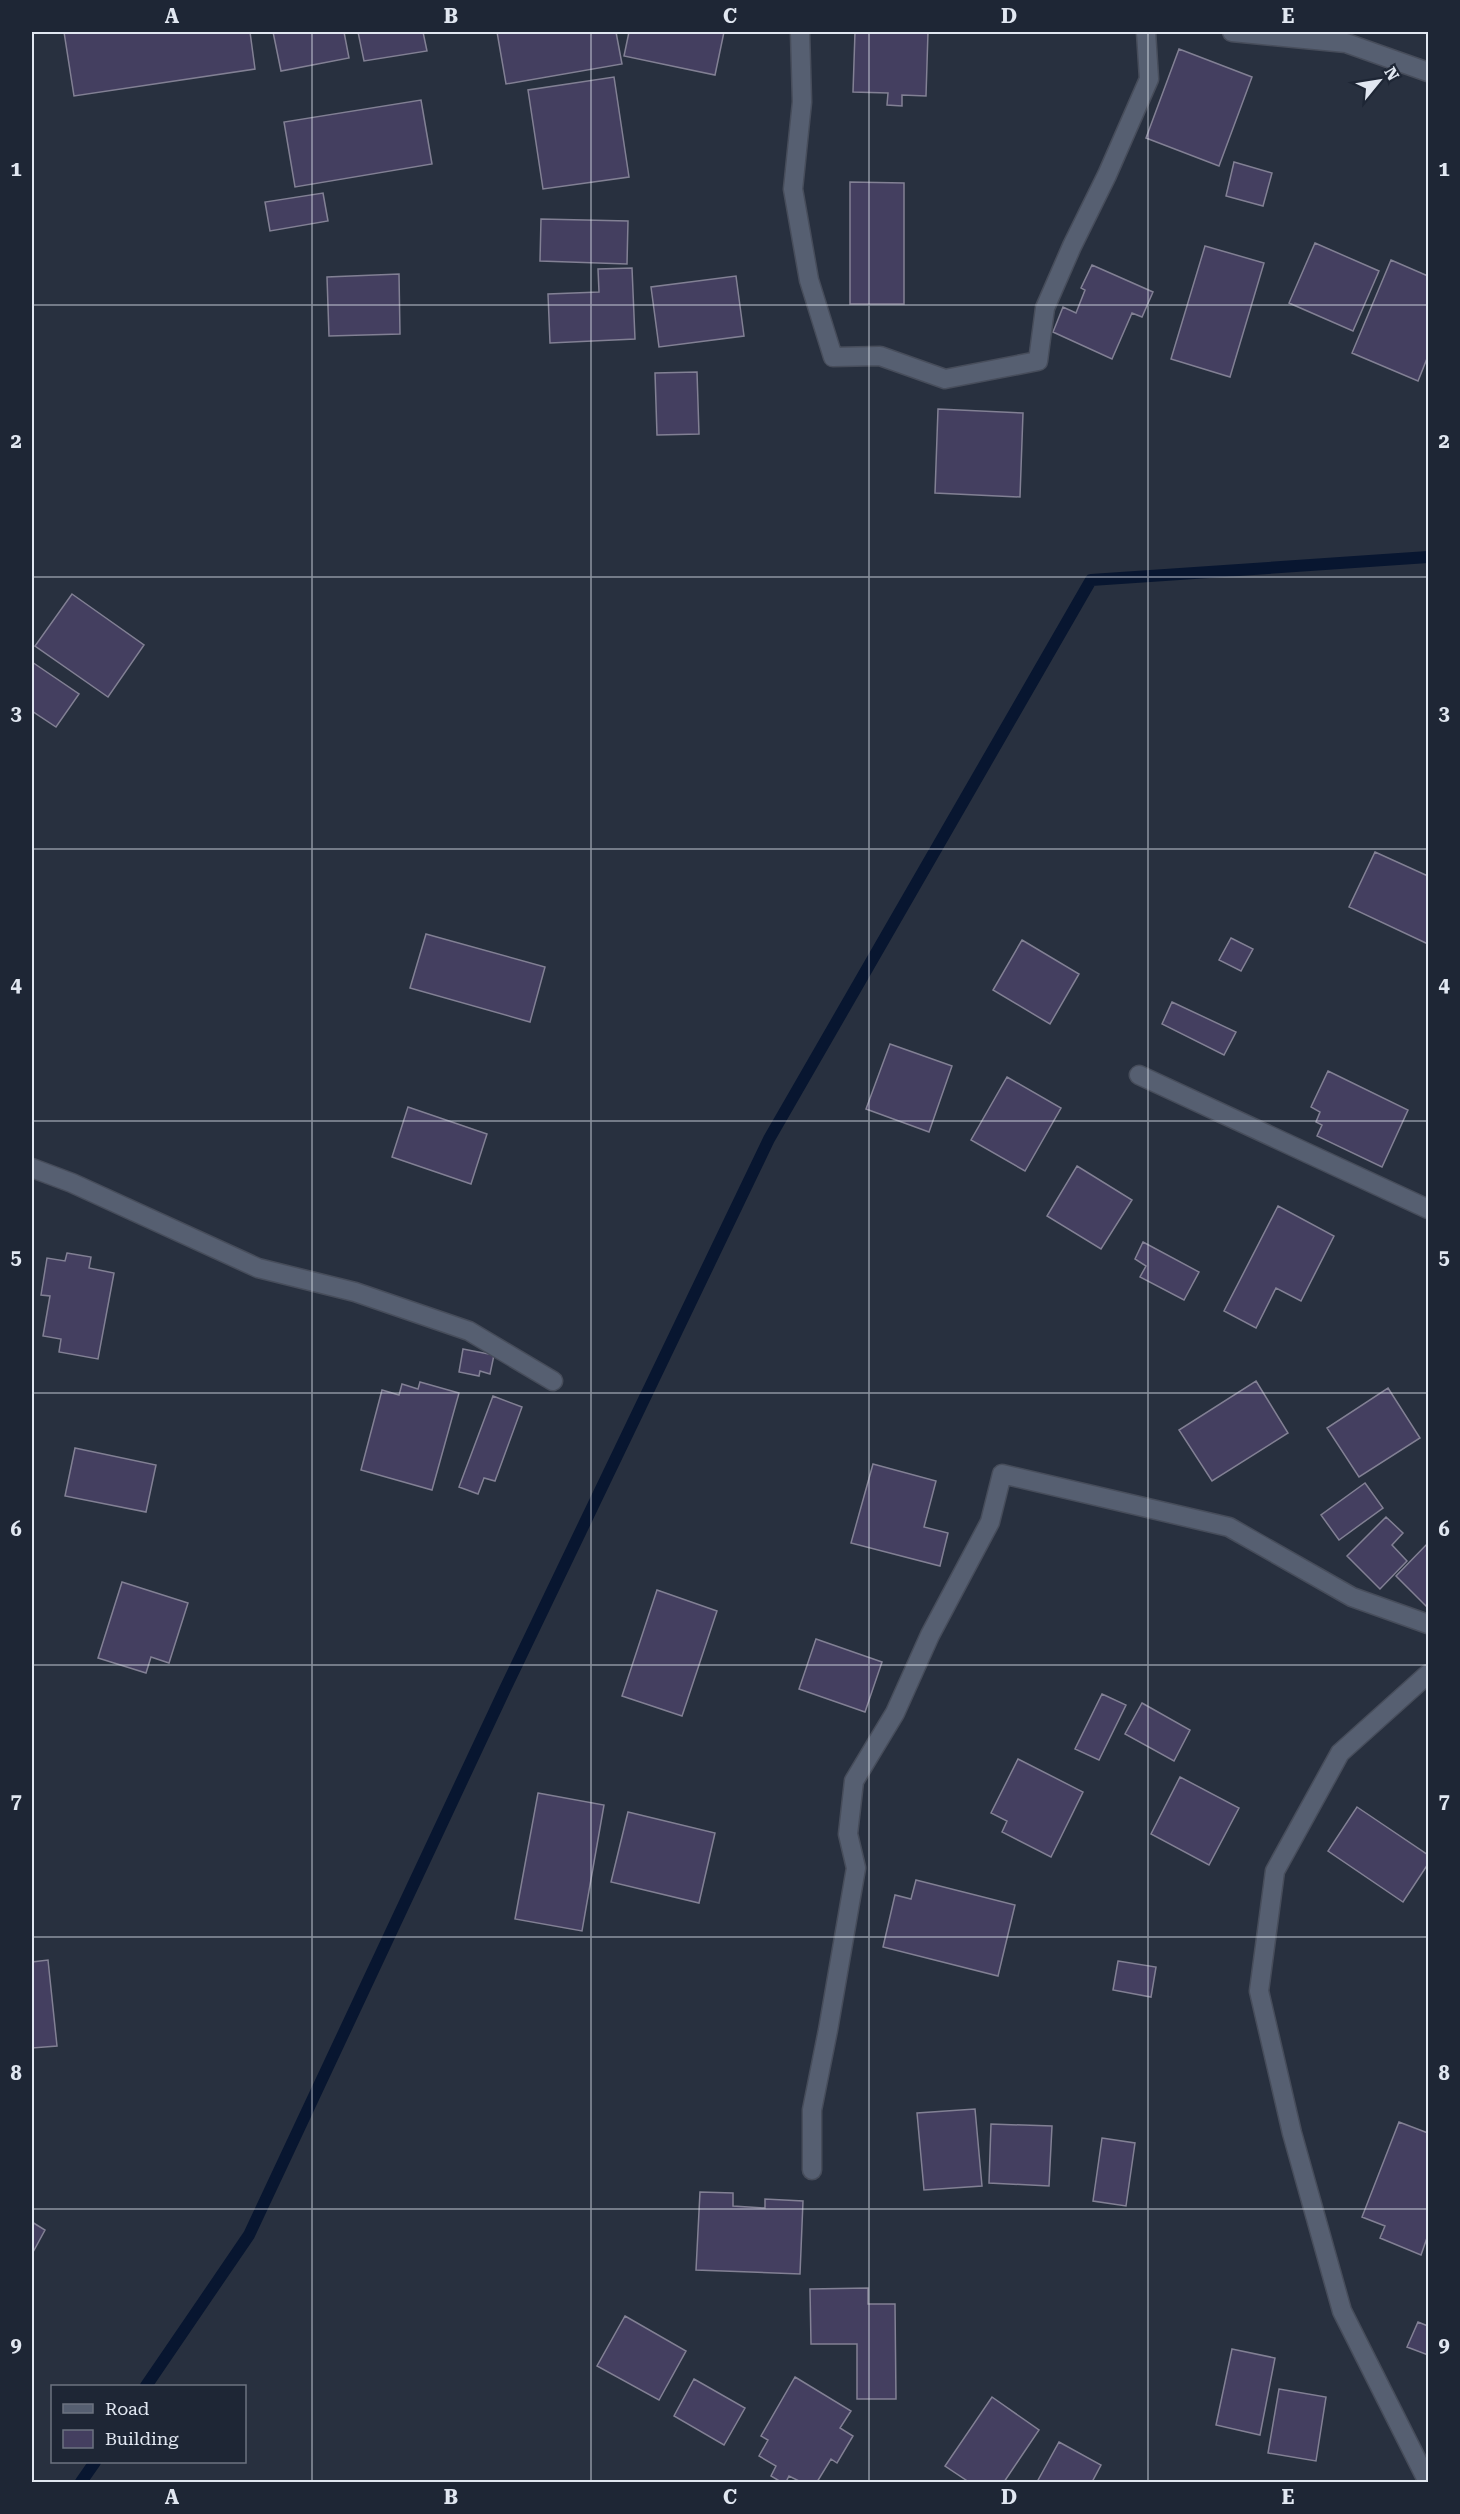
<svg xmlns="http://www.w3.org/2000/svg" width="1460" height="2514" font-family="'Roboto Serif',serif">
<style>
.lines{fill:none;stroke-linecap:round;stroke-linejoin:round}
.stream{stroke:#081630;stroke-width:12}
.building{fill:#443f60;stroke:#828094;stroke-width:1.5}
.minor-casing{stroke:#474d5b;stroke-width:21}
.minor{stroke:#565f71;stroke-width:18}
.grid{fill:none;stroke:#e1e7f1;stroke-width:1.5;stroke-opacity:0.55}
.neatline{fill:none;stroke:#e1e7f1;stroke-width:2}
.grid-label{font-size:20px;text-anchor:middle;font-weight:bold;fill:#e1e7f1}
</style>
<rect width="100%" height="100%" fill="#28303f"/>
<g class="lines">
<path class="stream" d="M 146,2386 L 249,2235 L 505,1689 L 769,1139 L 1091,580 L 1428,557
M 81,2482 L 95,2462"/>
</g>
<path class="building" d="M 64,32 L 250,32 L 255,69 L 74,96 Z
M 273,32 L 344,32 L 349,58 L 281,71 Z
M 358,32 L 423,32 L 427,51 L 364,61 Z
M 497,32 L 616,32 L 622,64 L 506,84 Z
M 629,32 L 724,32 L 715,75 L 624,56 Z
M 855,32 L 928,32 L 926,96 L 902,95 L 902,106 L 887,105 L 888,93 L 853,92 Z
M 1179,49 L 1252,77 L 1219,166 L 1146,138 Z
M 614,77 L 629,177 L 543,189 L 528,90 Z
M 421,100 L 432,164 L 295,187 L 284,122 Z
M 1234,162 L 1272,173 L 1263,206 L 1226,196 Z
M 850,182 L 904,183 L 904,304 L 850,304 Z
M 323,193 L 328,221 L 270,231 L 265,202 Z
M 541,219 L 628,221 L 627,264 L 540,261 Z
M 1315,243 L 1379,271 L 1353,331 L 1289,303 Z
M 1205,246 L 1264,263 L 1230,377 L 1171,359 Z
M 1391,260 L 1428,276 L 1428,356 L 1418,381 L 1352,353 Z
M 1092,265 L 1153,292 L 1142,317 L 1132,313 L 1112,359 L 1053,332 L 1063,307 L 1076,313 L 1085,290 L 1081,288 Z
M 632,268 L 635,339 L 550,343 L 548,294 L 599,292 L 598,269 Z
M 399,274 L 400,334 L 329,336 L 327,277 Z
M 736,276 L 744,336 L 659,347 L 651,287 Z
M 697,372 L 699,434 L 657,435 L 655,373 Z
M 938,409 L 1023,413 L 1020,497 L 935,493 Z
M 72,594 L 144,645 L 108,697 L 35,646 Z
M 32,662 L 79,694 L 56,727 L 32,711 Z
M 1375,852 L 1428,876 L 1428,944 L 1349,907 Z
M 426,934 L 545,967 L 530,1022 L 410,988 Z
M 1231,938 L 1253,949 L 1241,971 L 1219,960 Z
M 1022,940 L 1079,974 L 1050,1024 L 993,990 Z
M 1172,1002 L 1236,1032 L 1224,1055 L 1162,1024 Z
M 890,1044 L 952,1066 L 929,1132 L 866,1109 Z
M 1328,1071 L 1408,1110 L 1382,1167 L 1317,1136 L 1322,1125 L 1316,1122 L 1320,1112 L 1311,1107 Z
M 1007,1077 L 1061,1108 L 1025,1171 L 971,1140 Z
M 408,1107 L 487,1134 L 471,1184 L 392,1157 Z
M 1077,1166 L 1132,1200 L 1101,1249 L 1047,1216 Z
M 1278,1206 L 1334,1236 L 1301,1301 L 1276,1288 L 1256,1328 L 1224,1311 Z
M 1143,1242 L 1199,1272 L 1184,1300 L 1140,1277 L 1146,1266 L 1135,1259 Z
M 67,1253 L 91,1257 L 89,1268 L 114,1273 L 98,1359 L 59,1352 L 61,1339 L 43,1336 L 50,1296 L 41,1295 L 47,1258 L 65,1261 Z
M 463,1349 L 494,1355 L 490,1374 L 480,1371 L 479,1376 L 459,1372 Z
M 1256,1381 L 1288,1433 L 1212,1481 L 1179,1430 Z
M 420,1382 L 459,1393 L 432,1490 L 361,1470 L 382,1390 L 399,1395 L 402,1384 L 418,1389 Z
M 1388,1388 L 1420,1438 L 1359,1477 L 1327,1428 Z
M 493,1396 L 522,1407 L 495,1481 L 484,1478 L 478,1494 L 459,1487 Z
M 75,1448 L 156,1465 L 146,1512 L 65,1496 Z
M 873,1464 L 936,1481 L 924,1527 L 948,1533 L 940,1566 L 851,1543 Z
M 1365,1483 L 1383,1508 L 1339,1540 L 1321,1515 Z
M 1386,1517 L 1403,1533 L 1392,1545 L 1407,1561 L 1380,1589 L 1347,1556 Z
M 1428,1543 L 1428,1608 L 1396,1576 Z
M 122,1582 L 188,1603 L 169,1663 L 151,1657 L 146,1673 L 98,1658 Z
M 657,1590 L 717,1611 L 682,1716 L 622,1696 Z
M 816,1639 L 882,1662 L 865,1712 L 799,1689 Z
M 1102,1694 L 1126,1705 L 1099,1760 L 1075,1749 Z
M 1142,1703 L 1190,1730 L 1174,1761 L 1125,1734 Z
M 1018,1759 L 1083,1792 L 1051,1857 L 1002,1832 L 1007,1821 L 991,1813 Z
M 1180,1777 L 1239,1808 L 1209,1865 L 1151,1834 Z
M 538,1793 L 604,1805 L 582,1931 L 515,1919 Z
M 1357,1807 L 1428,1855 L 1428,1864 L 1403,1902 L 1328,1851 Z
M 628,1812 L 715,1833 L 699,1903 L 611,1882 Z
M 916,1880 L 1015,1905 L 998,1976 L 883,1947 L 895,1895 L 911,1899 Z
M 48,1960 L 57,2046 L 32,2048 L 32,1962 Z
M 1118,1961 L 1156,1967 L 1151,1997 L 1113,1990 Z
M 975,2109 L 982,2186 L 924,2190 L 917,2113 Z
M 1399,2122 L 1428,2133 L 1428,2235 L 1421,2255 L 1380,2238 L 1385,2226 L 1362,2217 Z
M 991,2124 L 1052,2126 L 1049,2186 L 989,2183 Z
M 1102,2138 L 1135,2143 L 1126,2206 L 1093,2201 Z
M 700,2192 L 733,2193 L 733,2206 L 765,2208 L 765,2199 L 803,2201 L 800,2274 L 696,2270 Z
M 32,2222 L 45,2230 L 32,2254 Z
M 868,2288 L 868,2304 L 895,2304 L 896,2399 L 857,2399 L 857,2344 L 811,2344 L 810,2289 Z
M 625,2316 L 686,2351 L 659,2400 L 597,2366 Z
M 1418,2322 L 1428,2326 L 1428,2355 L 1407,2347 Z
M 1232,2349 L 1275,2358 L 1260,2435 L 1216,2425 Z
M 795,2377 L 851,2411 L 840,2428 L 853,2436 L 837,2463 L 831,2459 L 817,2482 L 801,2482 L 789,2476 L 786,2482 L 781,2482 L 771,2476 L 776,2466 L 759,2456 L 768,2440 L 761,2436 Z
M 694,2379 L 745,2408 L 724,2445 L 674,2416 Z
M 1279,2389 L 1326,2397 L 1316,2461 L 1268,2453 Z
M 992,2397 L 1039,2430 L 1004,2482 L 969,2482 L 945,2466 Z
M 1059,2442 L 1101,2465 L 1092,2482 L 1037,2482 Z"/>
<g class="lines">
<defs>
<path id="minor" d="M 800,32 L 802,102 L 793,189 L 809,280 L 833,357 L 880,356 L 945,379 L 1038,361 L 1045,308 L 1072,246 L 1107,175 L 1149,79 L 1146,32
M 1232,32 L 1346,43 L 1428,72
M 1139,1075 L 1428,1209
M 32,1168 L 72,1183 L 258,1268 L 355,1292 L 469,1331 L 553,1381
M 812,2170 L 812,2110 L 828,2030 L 856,1868 L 848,1834 L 854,1781 L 895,1713 L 930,1635 L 990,1522 L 1002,1474 L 1229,1527 L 1352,1597 L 1428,1624
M 1428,2482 L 1342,2311 L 1292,2133 L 1259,1991 L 1275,1871 L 1340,1753 L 1428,1674"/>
</defs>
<use href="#minor" class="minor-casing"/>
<use href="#minor" class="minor"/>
</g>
<path class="grid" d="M 312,32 L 312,2482M 591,32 L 591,2482M 869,32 L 869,2482M 1148,32 L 1148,2482M 32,305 L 1428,305M 32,577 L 1428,577M 32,849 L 1428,849M 32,1121 L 1428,1121M 32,1393 L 1428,1393M 32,1665 L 1428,1665M 32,1937 L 1428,1937M 32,2209 L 1428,2209"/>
<rect width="1460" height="2514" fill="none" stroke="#1e2635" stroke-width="66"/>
<rect x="51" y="2385" width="195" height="78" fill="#1e2635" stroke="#6c7380" stroke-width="1.5"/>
<rect x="63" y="2404" width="30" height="9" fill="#565f71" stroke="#6c7380" stroke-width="1.5"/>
<text x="105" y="2415" font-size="18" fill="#e1e7f1">Road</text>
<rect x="63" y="2430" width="30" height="18" fill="#443f60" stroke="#6c7380" stroke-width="1.5"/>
<text x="105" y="2445" font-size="18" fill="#e1e7f1">Building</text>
<g transform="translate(1379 81) rotate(60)" stroke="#1e2635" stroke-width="4.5" paint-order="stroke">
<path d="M0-4.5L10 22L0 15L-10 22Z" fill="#e1e7f1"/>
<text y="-9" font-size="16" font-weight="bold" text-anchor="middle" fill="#e1e7f1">N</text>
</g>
<rect x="33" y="33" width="1394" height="2448" class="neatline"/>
<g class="grid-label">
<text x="172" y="23">A</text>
<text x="451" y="23">B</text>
<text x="730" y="23">C</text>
<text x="1009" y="23">D</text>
<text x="1288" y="23">E</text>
<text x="16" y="176">1</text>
<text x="1444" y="176">1</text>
<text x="16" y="448">2</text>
<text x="1444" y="448">2</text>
<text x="16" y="720">3</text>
<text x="1444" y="720">3</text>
<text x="16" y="992">4</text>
<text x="1444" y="992">4</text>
<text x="16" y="1264">5</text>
<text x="1444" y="1264">5</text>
<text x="16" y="1536">6</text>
<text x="1444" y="1536">6</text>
<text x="16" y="1808">7</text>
<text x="1444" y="1808">7</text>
<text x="16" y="2080">8</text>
<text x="1444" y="2080">8</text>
<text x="16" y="2352">9</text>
<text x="1444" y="2352">9</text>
<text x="172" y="2504">A</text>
<text x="451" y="2504">B</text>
<text x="730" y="2504">C</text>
<text x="1009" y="2504">D</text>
<text x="1288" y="2504">E</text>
</g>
</svg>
